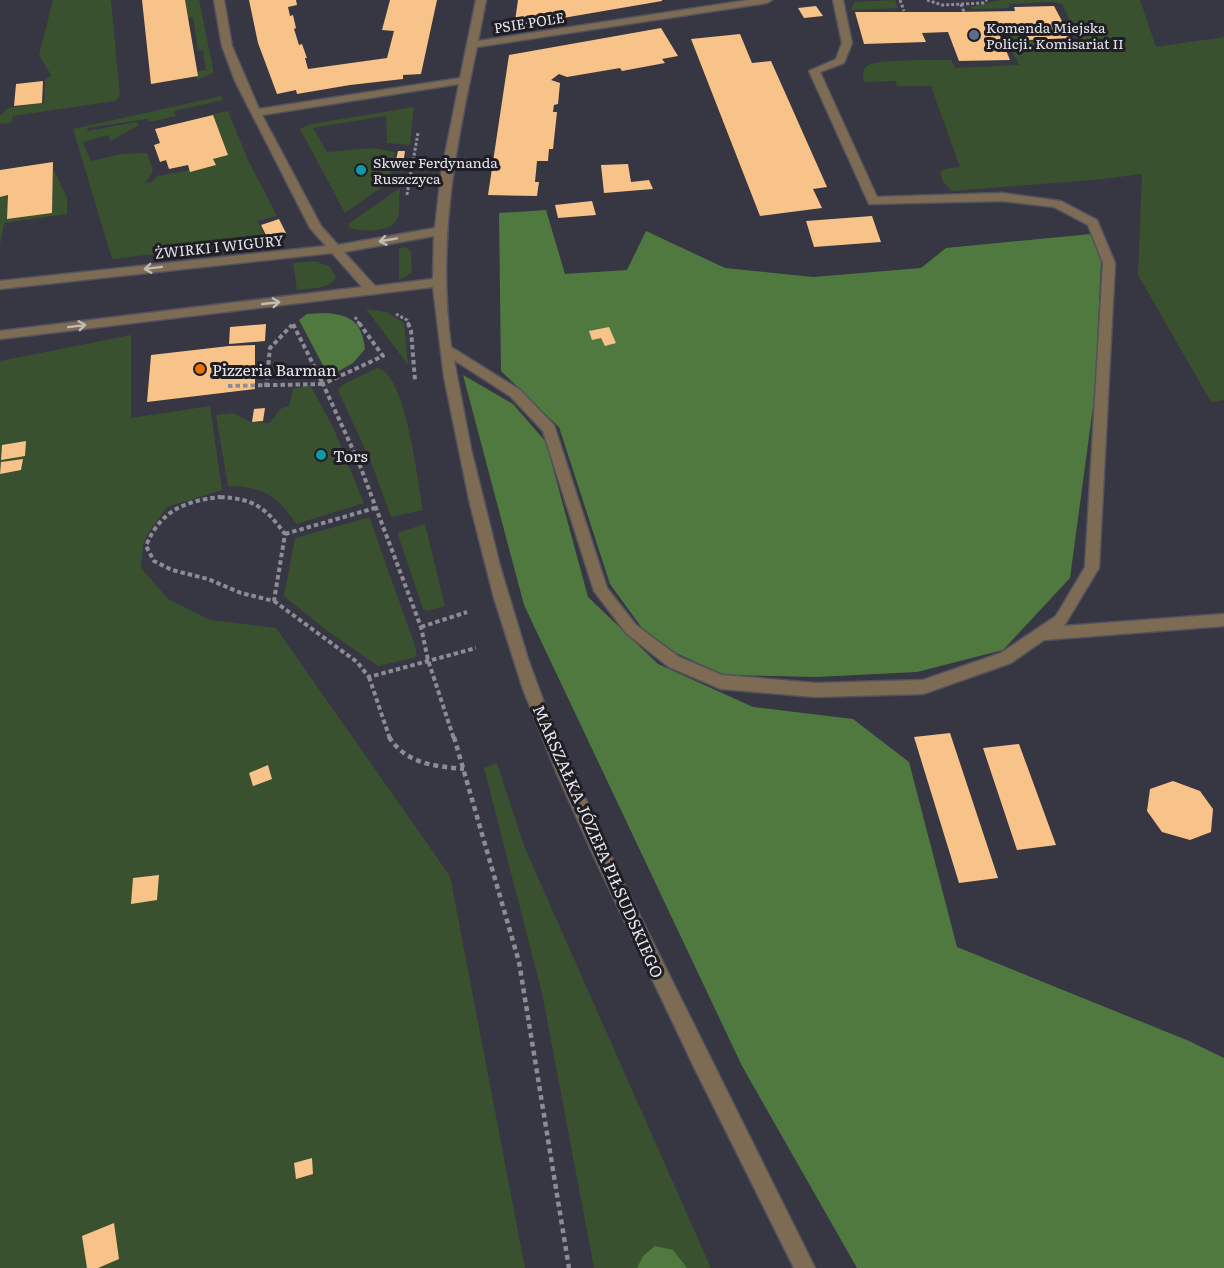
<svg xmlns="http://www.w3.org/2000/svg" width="1224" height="1268" font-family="Literata,serif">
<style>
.green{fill:#39512f}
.forest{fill:#507940}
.building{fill:#f7c388}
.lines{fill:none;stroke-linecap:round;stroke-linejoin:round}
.minor-casing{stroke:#53525e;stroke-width:3}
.path-far2{stroke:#8c8b96;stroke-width:3;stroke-dasharray:3 2;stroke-linecap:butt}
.path-far1{stroke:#8c8b96;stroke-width:4;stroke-dasharray:4.5 3;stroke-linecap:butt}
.path{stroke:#8c8b96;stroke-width:4.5;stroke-dasharray:5 4;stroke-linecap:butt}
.minor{fill:#7d6c53;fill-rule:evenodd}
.oneway{stroke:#c1bbb7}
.service-dot{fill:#5c6f8a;stroke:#1f1e24;stroke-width:2}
.culture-dot{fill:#0f9aa8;stroke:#1f1e24;stroke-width:2}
.food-dot{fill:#e8710a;stroke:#1f1e24;stroke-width:2}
.labels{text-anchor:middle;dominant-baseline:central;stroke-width:6;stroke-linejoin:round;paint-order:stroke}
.far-street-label{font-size:14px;fill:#e6e5ed;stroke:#1f1e24}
.far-poi-label{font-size:14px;fill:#e6e5ed;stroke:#1f1e24;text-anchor:start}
.poi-label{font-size:16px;fill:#e6e5ed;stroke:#1f1e24;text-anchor:start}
.street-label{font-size:16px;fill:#e6e5ed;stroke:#1f1e24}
</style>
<rect width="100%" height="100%" fill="#373643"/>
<path class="green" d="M 53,0 L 111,0 L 120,96 L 115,101 L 13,116 L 11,123 L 0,124 L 0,116 L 8,108 L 44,103 L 45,80 L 51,75 L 39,55 Z
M 183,0 L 199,0 L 213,69 L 213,73 L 197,80 L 195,72 L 206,70 L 203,50 L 198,51 L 193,17 L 186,18 Z
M 895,0 L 898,8 L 851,10 L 854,2 Z
M 1000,0 L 1140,0 L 1156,47 L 1224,37 L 1224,400 L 1211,402 L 1138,275 L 1142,174 L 1103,179 L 952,191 L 943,182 L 940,172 L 945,169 L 960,167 L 931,86 L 897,86 L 896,81 L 864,82 C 862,75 862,69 868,65 C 878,59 936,60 951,60 L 955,68 L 1019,65 L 1004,35 L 1020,35 L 1023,41 L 1078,39 L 1062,4 L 1053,2 L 1009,4 L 1009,8 L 971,9 L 971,7 Z
M 221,96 L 223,100 L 174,111 L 176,116 L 150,122 L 147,119 L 87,128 L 88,131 L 137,122 L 139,125 L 111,141 L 108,135 L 83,142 L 91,161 L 121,154 L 147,153 L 153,170 L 146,183 L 152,182 L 157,176 L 214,166 L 212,159 L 227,155 L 212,114 L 228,111 L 248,160 L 277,216 L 257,221 L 268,241 L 112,259 L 73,129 Z
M 414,107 L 410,145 L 387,143 L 386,116 L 313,128 L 327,152 L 373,148 L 395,152 L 389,182 L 345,213 L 300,129 L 311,124 Z
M 53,168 L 67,198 L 67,214 L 4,223 L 0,245 L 0,197 L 8,195 L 7,219 L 52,213 Z
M 400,188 C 399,197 400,208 398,217 C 394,233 362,232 350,228 L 348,224 Z
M 405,247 L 411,251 L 412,273 L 399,280 L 399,248 Z
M 314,261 L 329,266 L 336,277 C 329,290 310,288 297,290 L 293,263 Z
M 366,309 L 387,312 L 404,323 L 408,365 Z
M 131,335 L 131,418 L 210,406 L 222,490 L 167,507 L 148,533 L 143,545 L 141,568 L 168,599 L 210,620 L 276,628 L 450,876 L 525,1268 L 0,1268 L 0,361 Z
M 377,368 C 406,372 418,484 423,510 L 391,517 L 373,467 L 338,390 L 344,384 Z
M 310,385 L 333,427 L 364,503 L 296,524 C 277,495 264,487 228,486 L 216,415 L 233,413 L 251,422 L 270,423 L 280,409 L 289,406 L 293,389 Z
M 367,518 L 370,519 L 416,649 L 416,655 L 413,658 L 378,666 L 325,629 L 284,596 L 295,538 Z
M 425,524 L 445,606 L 428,611 L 423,609 L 398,535 L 399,532 Z
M 497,763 L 524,846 L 711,1268 L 594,1268 L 542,993 L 484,768 Z"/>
<path class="forest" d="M 546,210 L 565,274 L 627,270 L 646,231 L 725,268 L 813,277 L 921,268 L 946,248 L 1091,234 L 1101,261 L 1095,392 L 1070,578 L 1003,650 L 917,672 L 816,677 L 724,675 L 676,653 L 642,628 L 610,584 L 559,427 L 501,371 L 499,213 Z
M 326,313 C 351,315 362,322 365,349 L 353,363 L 337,372 L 325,369 L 299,320 L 307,314 Z
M 463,375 L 513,404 L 546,442 L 588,597 L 658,664 L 753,707 L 853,719 L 909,762 L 957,947 L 1189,1041 L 1224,1058 L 1224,1268 L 857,1268 L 742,1066 L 524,605 Z
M 655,1246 L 673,1250 L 687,1268 L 637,1268 L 643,1256 Z"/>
<path class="building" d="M 142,0 L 185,0 L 198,76 L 151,84 Z
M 249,0 L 296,0 L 297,5 L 288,7 L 290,16 L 293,15 L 296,28 L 294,29 L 299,45 L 302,44 L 307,58 L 305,58 L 308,69 L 387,58 L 394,31 L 382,30 L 390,0 L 437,0 L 421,74 L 403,75 L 403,79 L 350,85 L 297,94 L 296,90 L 277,94 L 258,43 Z
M 518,0 L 662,0 L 662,1 L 522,25 L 515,21 Z
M 816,6 L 823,16 L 804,18 L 798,8 Z
M 1054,6 L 1071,38 L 1028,40 L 1023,30 L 998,31 L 1010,60 L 959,61 L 948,32 L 922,33 L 926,42 L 864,44 L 855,12 L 958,12 L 1015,11 L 1014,7 Z
M 661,28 L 678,56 L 662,59 L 665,63 L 622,71 L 620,68 L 567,77 L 559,74 L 551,80 L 560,83 L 558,104 L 554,105 L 553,112 L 557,112 L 553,149 L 549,149 L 548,161 L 537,161 L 535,182 L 539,182 L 537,196 L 488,195 L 509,55 Z
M 740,34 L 752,63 L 771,61 L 827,187 L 813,189 L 822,208 L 760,216 L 691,39 Z
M 43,81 L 42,103 L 14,106 L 16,84 Z
M 213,115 L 228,155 L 213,159 L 216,165 L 190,172 L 188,165 L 169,169 L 166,160 L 160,162 L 154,145 L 160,143 L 155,129 Z
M 398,151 L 405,151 L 403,164 L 395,164 Z
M 53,162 L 52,213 L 7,219 L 8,195 L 0,197 L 0,170 Z
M 628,164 L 631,182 L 649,180 L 653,189 L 604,193 L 601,165 Z
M 592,201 L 596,215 L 558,218 L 555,205 Z
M 872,216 L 881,242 L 814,247 L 806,221 Z
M 279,219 L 286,233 L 268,239 L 261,225 Z
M 266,324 L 265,341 L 229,344 L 230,327 Z
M 609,327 L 616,343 L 605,346 L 601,338 L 592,340 L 589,331 Z
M 255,345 L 255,389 L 147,402 L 151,355 L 229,346 Z
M 265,408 L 263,421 L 252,422 L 254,409 Z
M 26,441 L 25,456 L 1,460 L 2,445 Z
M 23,459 L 21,470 L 0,474 L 1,462 Z
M 950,733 L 998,878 L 959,883 L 914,737 Z
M 1019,744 L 1056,845 L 1017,850 L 983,748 Z
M 268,765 L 272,779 L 253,786 L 249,773 Z
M 1173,781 L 1200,791 L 1213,809 L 1211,832 L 1190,840 L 1162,832 L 1147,811 L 1150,789 Z
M 159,875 L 157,900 L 131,904 L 133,878 Z
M 312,1158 L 313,1174 L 296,1179 L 294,1163 Z
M 114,1223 L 119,1259 L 98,1268 L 87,1268 L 82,1236 Z"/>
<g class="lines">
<defs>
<path id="minor" d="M 214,0 L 224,0 L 232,46 L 259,109 L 460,78 L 476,0 L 486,0 L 478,41 L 748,0 L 772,0 L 767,3 L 477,47 C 455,149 437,242 451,347 L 520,390 L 554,425 L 607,588 L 636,625 L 679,657 L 722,675 L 816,683 L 923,680 L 1001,653 L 1056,616 L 1085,567 L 1103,263 L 1088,225 L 1054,207 L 1002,201 L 869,204 L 809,71 L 836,59 L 842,43 L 833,0 L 843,0 L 852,43 L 844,63 L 820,72 L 877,197 L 1002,193 L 1061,201 L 1097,220 L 1115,263 L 1099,568 L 1064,626 L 1224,614 L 1224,626 L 1044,640 L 1011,663 L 923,694 L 816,697 L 721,689 L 669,667 L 626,633 L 594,591 L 543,431 L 510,396 L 454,360 L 471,449 L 500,566 L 528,659 L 550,719 L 620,876 L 815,1268 L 794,1268 L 694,1067 L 596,861 L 557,774 L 523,689 L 494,598 L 470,504 L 444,377 L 433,287 L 0,339 L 0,331 L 362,287 L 332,253 L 0,289 L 0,281 L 326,246 L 310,228 L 235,81 L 222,46 ZM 459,84 L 441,174 L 435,228 L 338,245 L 321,226 L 262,115 ZM 434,236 L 433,279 L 375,286 L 344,252 Z"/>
</defs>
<use href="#minor" class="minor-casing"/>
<path class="path-far2" d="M 900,0 L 904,11
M 927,0 L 942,5 L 983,3 L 987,0
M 961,4 L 964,12
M 407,195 L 418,133
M 396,314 L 407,320 L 409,325
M 355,317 L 360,325"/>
<path class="path-far1" d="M 359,323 L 383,356 L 323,384 L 359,463 L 421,627 L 428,660 L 454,739
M 408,323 L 411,331 L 415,380
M 228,386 L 323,384 L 293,324
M 266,387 L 270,348 L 292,325
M 220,497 C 254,499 265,507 285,534 L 274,601 L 241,593 L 208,579 L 172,570 L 154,561 L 146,546 C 160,511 184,501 220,497 Z
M 285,534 L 375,508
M 274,601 L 357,662 L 369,677 L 476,648
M 421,627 L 467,612
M 369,677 L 390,739"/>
<path class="path" d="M 389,737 C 406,764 435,766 464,769
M 454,737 L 519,962 L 569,1268"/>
<use href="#minor" class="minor"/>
</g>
<defs><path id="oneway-shaft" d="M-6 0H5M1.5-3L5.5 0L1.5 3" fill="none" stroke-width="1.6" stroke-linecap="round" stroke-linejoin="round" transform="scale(1.5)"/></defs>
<g class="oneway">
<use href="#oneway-shaft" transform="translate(388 240) rotate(170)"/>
<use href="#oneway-shaft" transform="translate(153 268) rotate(173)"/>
<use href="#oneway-shaft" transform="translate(271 303) rotate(-6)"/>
<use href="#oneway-shaft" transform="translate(77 326) rotate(-7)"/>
</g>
<circle class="service-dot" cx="974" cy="35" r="6"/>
<g class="culture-dot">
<circle cx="361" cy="170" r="6"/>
<circle cx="321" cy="455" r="6"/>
</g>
<circle class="food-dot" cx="200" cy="369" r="6"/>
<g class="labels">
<g class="far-street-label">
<text transform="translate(529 22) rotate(-9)">PSIE POLE</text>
<text transform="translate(219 246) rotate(-6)">ŻWIRKI I WIGURY</text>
</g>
<g class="far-poi-label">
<text x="986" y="27">Komenda Miejska<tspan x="986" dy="16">Policji. Komisariat II</tspan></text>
<text x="373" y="162">Skwer Ferdynanda<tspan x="373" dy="16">Ruszczyca</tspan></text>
</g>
<g class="poi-label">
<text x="212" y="369">Pizzeria Barman</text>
<text x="333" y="455">Tors</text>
</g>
<g class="street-label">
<text transform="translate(599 841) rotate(66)">MARSZAŁKA JÓZEFA PIŁSUDSKIEGO</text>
</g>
</g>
</svg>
